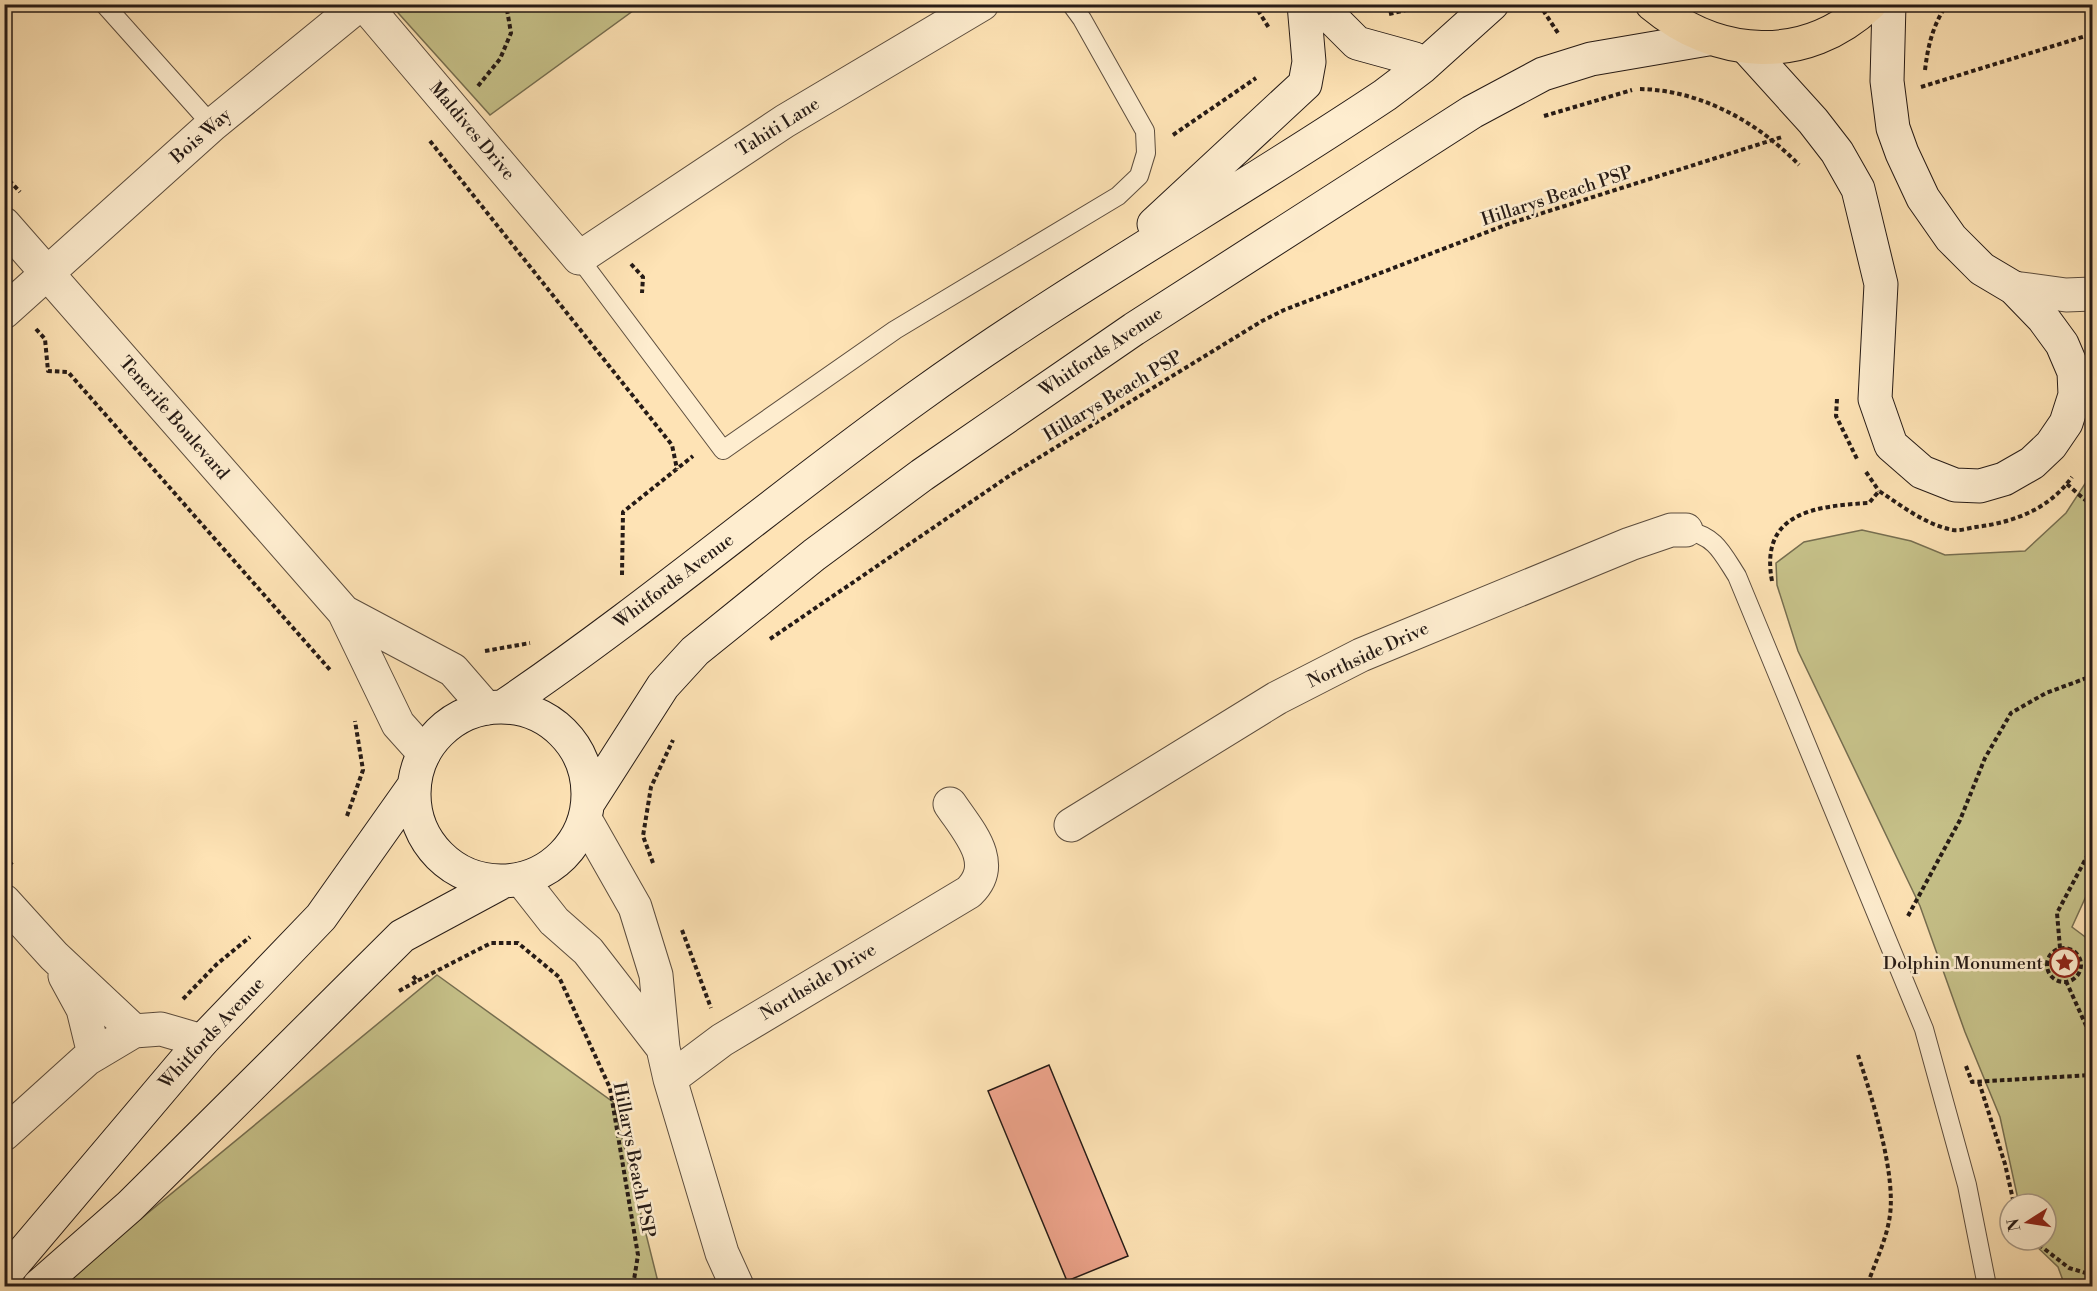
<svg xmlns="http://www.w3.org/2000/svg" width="2097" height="1291" font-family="'Libre Bodoni',serif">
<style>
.green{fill:#c6c189;stroke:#766e50;stroke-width:1.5}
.building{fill:#eea48c;stroke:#261b16;stroke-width:1.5}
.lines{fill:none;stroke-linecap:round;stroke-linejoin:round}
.service-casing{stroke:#5c4d3e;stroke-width:20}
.minor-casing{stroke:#5c4d3e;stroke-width:35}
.secondary-casing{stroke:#261b16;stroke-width:35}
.primary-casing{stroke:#261b16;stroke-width:35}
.path{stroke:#261b16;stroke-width:4;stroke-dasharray:4.5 3;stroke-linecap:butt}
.service{stroke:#feedcf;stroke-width:18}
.minor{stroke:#feedcf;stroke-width:33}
.secondary{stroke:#feedcf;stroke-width:33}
.primary{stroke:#fee3b5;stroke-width:33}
.labels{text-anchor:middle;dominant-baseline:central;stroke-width:5;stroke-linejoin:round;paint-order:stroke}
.street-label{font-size:18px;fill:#261b16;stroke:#feedcf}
.poi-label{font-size:18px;fill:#261b16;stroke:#feedcf;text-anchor:end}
</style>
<rect width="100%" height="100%" fill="#fee3b5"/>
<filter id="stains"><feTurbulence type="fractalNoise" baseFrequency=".00333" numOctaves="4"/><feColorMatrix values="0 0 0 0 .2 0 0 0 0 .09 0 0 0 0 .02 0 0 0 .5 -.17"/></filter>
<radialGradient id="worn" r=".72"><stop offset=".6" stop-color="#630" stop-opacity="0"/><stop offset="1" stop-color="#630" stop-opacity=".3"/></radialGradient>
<path class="green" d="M 391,5 L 641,5 L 490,115 Z
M 2092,473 L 2092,883 L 2072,927 L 2092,942 L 2092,1266 L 2082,1286 L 2065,1286 L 2058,1267 L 2030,1240 L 2046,1240 L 2046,1204 L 2019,1204 L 2000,1117 L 1965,1032 L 1920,906 L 1798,651 L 1777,585 L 1776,563 L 1804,542 L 1862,530 L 1911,541 L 1945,555 L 2025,551 L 2066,513 Z
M 437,975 L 613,1102 L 659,1286 L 59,1286 Z"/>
<path class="building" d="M 1049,1065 L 1128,1256 L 1067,1281 L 988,1091 Z"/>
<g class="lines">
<defs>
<path id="service" d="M 104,4 L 212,125
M 579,258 L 723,450 L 895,330 L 1118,196 L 1139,176 L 1146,153 L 1145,131 L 1082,19 L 1071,4
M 1686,530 C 1716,537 1721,551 1737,576 L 1924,1029 L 1967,1185 L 1987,1286"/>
<path id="minor" d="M 364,4 L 579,258 L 785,121 L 982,4
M 4,224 L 344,612 L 398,724 L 424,753
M 2014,288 L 2066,295 L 2092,294
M 4,312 L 212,125 L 360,4
M 344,612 L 453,670 L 486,708
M 585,819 L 635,907 L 656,975 L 663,1048 L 670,1079 L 722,1253 L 737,1286
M 1071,825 L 1277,698 L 1361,655 L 1630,544 L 1671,530 L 1686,530
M 521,879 L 554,921 L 588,951 L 663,1048
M 4,901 L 54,956 L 134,1031
M 65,976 L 83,1009 L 94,1054
M 670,1079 L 722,1040 L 969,892 C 999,863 968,831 950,804
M 4,1134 L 87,1059 L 134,1031 L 161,1029 L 202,1041"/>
<path id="secondary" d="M 1318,4 L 1357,43 L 1415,59 L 1422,67
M 1747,48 L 1813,121 L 1837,152 L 1858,189 L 1881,284 L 1875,399 L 1891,445 L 1922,472 L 1955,485 L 1980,486 L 2004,479 L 2032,463 L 2051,445 L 2066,423 L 2075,395 L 2074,372 L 2062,344 L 2043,318 L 2014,288 L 1982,269 L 1951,238 L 1923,198 L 1902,153 L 1893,128 L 1887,81 L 1889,4
M 1154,224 L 1305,84 L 1309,62 L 1304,4
M 504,706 C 647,609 778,497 919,396 C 1069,288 1231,198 1385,95 L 1422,67 L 1492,4
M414 794a87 87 0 1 1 174 0a87 87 0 1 1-174 0Z
M 588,803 L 663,686 L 695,651 L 814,555 L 922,475 L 1134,329 L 1472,112 L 1543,74 L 1591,59 L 1708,39
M 4,1275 L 202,1041 L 321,917 L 413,787
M 39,1286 L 130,1206 L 402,936 L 504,881"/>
<path id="primary" d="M 1652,4 C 1718,59 1805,65 1870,4"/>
</defs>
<use href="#service" class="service-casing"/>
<use href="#minor" class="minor-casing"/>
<use href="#secondary" class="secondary-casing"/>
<use href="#primary" class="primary-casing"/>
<path class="path" d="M 1254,4 L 1269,28
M 1539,4 L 1558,33
M 1389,14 L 1431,4
M 1925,70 C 1928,45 1933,25 1947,4
M 478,86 L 500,59 L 511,33 L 506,4
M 1921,87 L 2092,34
M 1640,89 C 1700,90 1758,122 1799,165
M 1544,116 L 1632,90
M 1173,135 L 1256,78
M 430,141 L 672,445 L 677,469
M 4,175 L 20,192
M 631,264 L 643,277 L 642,293
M 36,329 L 45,339 L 48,371 L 68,372 L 331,671
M 1837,399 L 1836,416 L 1858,461
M 1866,472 L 1879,491
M 2067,484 L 2092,506
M 622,575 L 623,512 L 693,456
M 1772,581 C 1759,512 1816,506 1869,503 L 1879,491 C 1902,506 1926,525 1953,530 C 1960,531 1969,528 1976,527 C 2015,522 2049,509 2072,477
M 770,639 L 1009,476 L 1262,321 L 1284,310 L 1508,224 L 1782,137
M 485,651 L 530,643
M 347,816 L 363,770 L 355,721
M 4,856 L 14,867
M 653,863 L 643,836 L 651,787 L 673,740
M 1908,916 L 1960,820 L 1985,758 L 2011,713 L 2046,693 L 2092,676
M 682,930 L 711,1008
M 2060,948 L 2057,913 L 2092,847
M2047 965a17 17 0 1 1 34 0a17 17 0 1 1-34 0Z
M 413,976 L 417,981 L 491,943 L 518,943 L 559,977 L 610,1088 L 638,1255 L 633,1286
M 2066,981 L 2088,1030 L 2092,1054
M 399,991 L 417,981
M 183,999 L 217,964 L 250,937
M 1858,1055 C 1872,1098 1898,1178 1889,1221 C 1885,1243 1874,1265 1867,1286
M 1966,1066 L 1972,1082 L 2092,1075
M 1979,1082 L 2005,1164 L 2014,1204
M 2033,1240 L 2069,1268 L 2086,1273 L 2092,1268"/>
<use href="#service" class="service"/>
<use href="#minor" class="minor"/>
<use href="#secondary" class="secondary"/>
<use href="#primary" class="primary"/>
</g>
<defs>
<symbol id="sight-ring" viewBox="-11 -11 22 22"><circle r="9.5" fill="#feedcf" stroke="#8f2418" stroke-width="1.5"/><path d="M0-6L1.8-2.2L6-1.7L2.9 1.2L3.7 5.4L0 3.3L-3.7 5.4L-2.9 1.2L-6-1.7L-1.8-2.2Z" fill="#8f2418"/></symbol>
</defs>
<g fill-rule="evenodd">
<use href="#sight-ring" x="2048" y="946" width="33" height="33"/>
</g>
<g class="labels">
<g class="street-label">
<text transform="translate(778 127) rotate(-32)">Tahiti Lane</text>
<text transform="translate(472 131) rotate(50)">Maldives Drive</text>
<text transform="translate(201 136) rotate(-41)">Bois Way</text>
<text transform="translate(1557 196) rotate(-18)">Hillarys Beach PSP</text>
<text transform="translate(1101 352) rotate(-34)">Whitfords Avenue</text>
<text transform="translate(1113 396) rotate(-31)">Hillarys Beach PSP</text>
<text transform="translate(174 418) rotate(49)">Tenerife Boulevard</text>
<text transform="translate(674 581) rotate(-37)">Whitfords Avenue</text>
<text transform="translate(1368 655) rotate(-25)">Northside Drive</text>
<text transform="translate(818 982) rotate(-31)">Northside Drive</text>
<text transform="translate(212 1033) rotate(-47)">Whitfords Avenue</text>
<text transform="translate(634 1160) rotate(79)">Hillarys Beach PSP</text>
</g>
<g class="poi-label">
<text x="2043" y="963">Dolphin Monument</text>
</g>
</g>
<rect width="2097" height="1291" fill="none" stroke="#fee3b5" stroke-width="24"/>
<rect x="6" y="6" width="2085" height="1279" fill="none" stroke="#261b16" stroke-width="3"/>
<rect x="12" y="12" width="2073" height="1267" fill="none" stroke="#261b16" stroke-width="1.5"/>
<g transform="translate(2028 1222) rotate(258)"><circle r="28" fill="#feedcf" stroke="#a89985" stroke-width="1.5"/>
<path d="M0-4.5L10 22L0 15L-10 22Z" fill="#8f2418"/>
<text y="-9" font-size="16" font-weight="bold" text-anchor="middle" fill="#261b16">N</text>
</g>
<rect width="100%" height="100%" filter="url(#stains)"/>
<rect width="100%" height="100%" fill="url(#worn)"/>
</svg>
